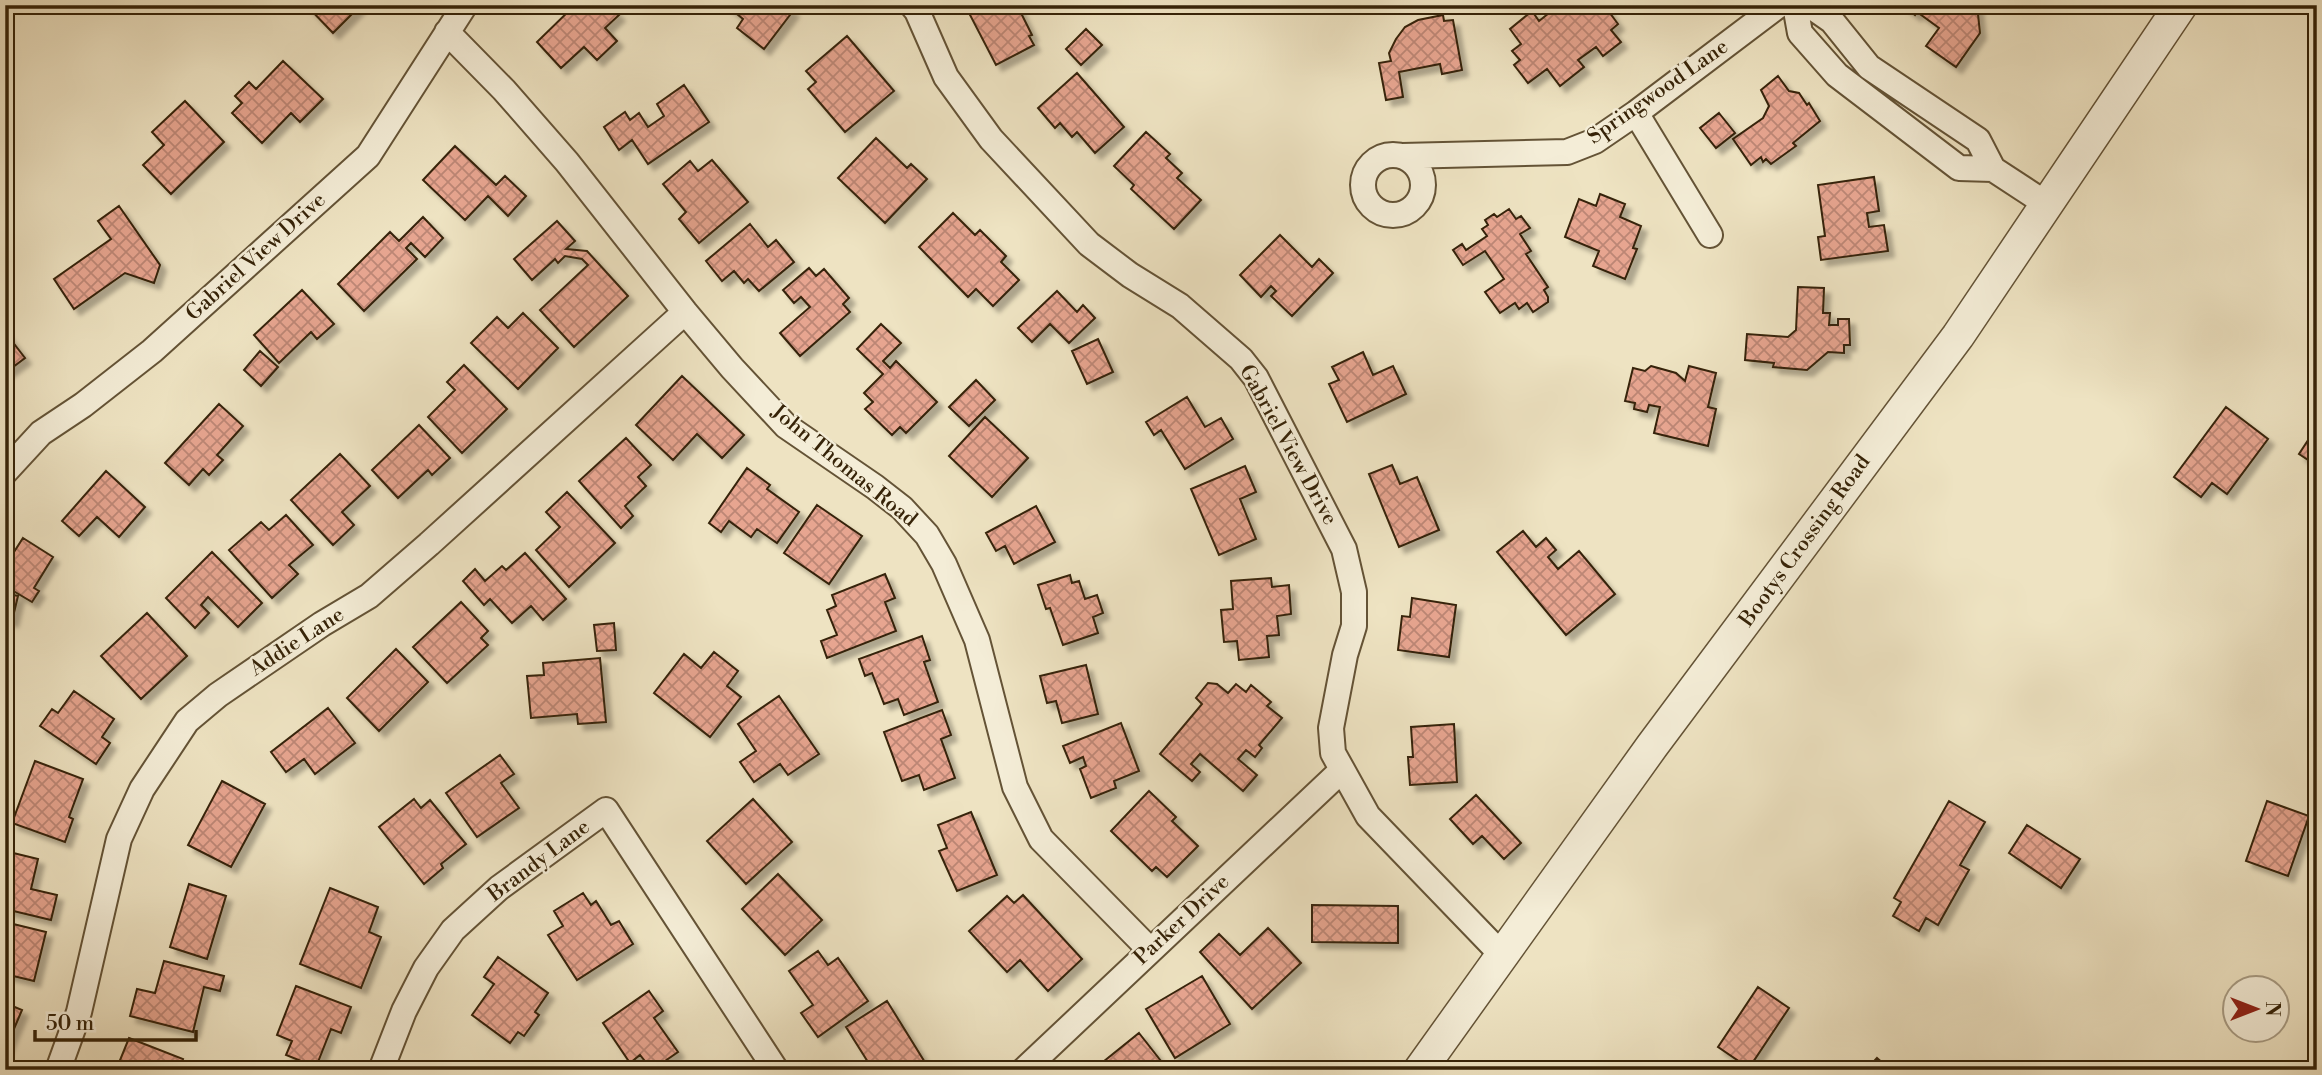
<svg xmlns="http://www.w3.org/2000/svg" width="2322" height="1075" font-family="'Libre Bodoni',serif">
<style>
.building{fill:url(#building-cross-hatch);stroke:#362308;stroke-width:2;filter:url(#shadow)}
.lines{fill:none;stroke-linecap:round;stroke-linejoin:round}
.minor-casing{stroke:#645336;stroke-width:28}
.tertiary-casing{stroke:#645336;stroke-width:35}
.minor{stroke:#f4edd7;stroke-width:24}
.tertiary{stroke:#f4edd7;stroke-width:32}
.labels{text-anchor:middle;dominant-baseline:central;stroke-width:5;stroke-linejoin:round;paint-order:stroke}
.street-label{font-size:21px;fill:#362308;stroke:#f4edd7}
</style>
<defs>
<pattern id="building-cross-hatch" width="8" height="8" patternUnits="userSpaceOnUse" patternTransform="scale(1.75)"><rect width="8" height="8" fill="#e7a590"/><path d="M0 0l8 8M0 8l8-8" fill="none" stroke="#bc8674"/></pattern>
<filter id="shadow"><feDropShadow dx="6" dy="6" stdDeviation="2" flood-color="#0004"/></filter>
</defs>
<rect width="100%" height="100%" fill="#eee3c2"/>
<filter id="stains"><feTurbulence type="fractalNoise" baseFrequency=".00286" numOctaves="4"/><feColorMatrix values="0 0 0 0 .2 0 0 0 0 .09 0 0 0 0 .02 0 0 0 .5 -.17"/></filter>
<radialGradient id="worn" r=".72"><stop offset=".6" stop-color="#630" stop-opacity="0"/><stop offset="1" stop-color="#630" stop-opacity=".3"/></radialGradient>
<path class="building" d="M 306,5 L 357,5 L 359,7 L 333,33 Z
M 575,5 L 609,5 L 619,15 L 605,28 L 617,41 L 597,60 L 584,47 L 561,68 L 537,42 Z
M 726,5 L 785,5 L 793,11 L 764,49 L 737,28 L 743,19 Z
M 980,5 L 1017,5 L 1032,35 L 1029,36 L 1034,45 L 996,65 L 969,13 L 981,7 Z
M 1559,5 L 1604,5 L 1618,24 L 1611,30 L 1621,42 L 1603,56 L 1596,47 L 1578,60 L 1584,67 L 1560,86 L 1547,69 L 1528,83 L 1514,65 L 1520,60 L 1512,51 L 1521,44 L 1510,29 L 1532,11 L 1539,21 Z
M 1902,5 L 1977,5 L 1980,33 L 1956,67 L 1926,46 L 1939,28 L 1917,12 L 1915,15 Z
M 1443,15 L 1444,21 L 1453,20 L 1462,70 L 1442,74 L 1440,64 L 1399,72 L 1403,97 L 1386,100 L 1379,63 L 1391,61 L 1389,53 L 1396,39 L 1405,27 L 1418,20 Z
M 1086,29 L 1102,45 L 1081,65 L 1066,49 Z
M 847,36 L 894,91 L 845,132 L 808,89 L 816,82 L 806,71 Z
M 283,61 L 323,99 L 300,122 L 291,113 L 262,143 L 232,113 L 242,103 L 235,96 L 249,82 L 256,89 Z
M 1077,73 L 1124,127 L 1095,153 L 1077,132 L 1072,137 L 1060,123 L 1055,128 L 1038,108 Z
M 1778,76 L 1789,91 L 1799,93 L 1807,105 L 1809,103 L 1820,121 L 1793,143 L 1796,146 L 1771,164 L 1766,159 L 1763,162 L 1761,157 L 1751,165 L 1733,139 L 1763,118 L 1769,106 L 1761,90 Z
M 684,85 L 709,122 L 648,164 L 632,140 L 619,150 L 604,127 L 625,112 L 630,120 L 639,113 L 648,127 L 664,116 L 657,104 Z
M 185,101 L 224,142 L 171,194 L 143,165 L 164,145 L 152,132 Z
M 1719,113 L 1735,133 L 1716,148 L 1700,128 Z
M 1146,132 L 1170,154 L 1166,158 L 1182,173 L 1177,178 L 1201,200 L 1174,229 L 1131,189 L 1134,185 L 1114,166 Z
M 876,138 L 907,168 L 911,164 L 927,179 L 885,223 L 838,178 Z
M 455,146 L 496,185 L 505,176 L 526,196 L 508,216 L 488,196 L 465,220 L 423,180 Z
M 712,160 L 748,202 L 699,243 L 679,219 L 686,212 L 663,184 L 690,161 L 698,171 Z
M 1874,177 L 1879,211 L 1867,213 L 1869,227 L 1884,225 L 1888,251 L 1821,260 L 1818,237 L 1825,236 L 1818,185 Z
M 1600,194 L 1625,204 L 1620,217 L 1641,226 L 1633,248 L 1637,249 L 1625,279 L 1593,266 L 1599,251 L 1565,237 L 1579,199 L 1596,206 Z
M 119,206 L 160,265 L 154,283 L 125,273 L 74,309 L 54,279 L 111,239 L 98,221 Z
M 1509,209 L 1516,219 L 1521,216 L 1530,228 L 1520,234 L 1531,251 L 1526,254 L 1548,287 L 1544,290 L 1548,297 L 1548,302 L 1533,312 L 1527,303 L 1519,309 L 1515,303 L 1500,313 L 1485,292 L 1504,279 L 1485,251 L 1463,265 L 1453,250 L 1462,244 L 1466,250 L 1487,236 L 1482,229 L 1488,225 L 1485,220 L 1494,214 L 1497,217 Z
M 953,213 L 975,235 L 980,230 L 1006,256 L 1001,262 L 1019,280 L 993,306 L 976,289 L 968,297 L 919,247 Z
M 423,217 L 443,238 L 425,257 L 411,243 L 406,248 L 417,259 L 364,311 L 338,284 L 390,232 L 399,241 Z
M 557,221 L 575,241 L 566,249 L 587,251 L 628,296 L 574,347 L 540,310 L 588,265 L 582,259 L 565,256 L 558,263 L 555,259 L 532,280 L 514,259 Z
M 750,224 L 768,247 L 776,240 L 794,262 L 759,291 L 748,279 L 744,283 L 734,271 L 722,281 L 706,261 Z
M 1280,235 L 1312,267 L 1319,259 L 1333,273 L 1292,316 L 1271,296 L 1276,291 L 1271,286 L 1261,297 L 1240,275 Z
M 809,268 L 816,276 L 824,269 L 849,298 L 843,304 L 850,312 L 800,356 L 780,333 L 810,307 L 801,297 L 794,303 L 783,290 Z
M 1798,287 L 1824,288 L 1823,313 L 1830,313 L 1829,325 L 1838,325 L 1838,319 L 1849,319 L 1850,345 L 1844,345 L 1844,353 L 1828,352 L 1807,370 L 1773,367 L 1774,363 L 1745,360 L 1747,334 L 1788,337 L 1796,330 Z
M 302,290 L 334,324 L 317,339 L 311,332 L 279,363 L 254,335 Z
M 1057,291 L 1077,312 L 1083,305 L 1095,318 L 1069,343 L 1050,324 L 1032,342 L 1018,328 Z
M 523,313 L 558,348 L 518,389 L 471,343 L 497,317 L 508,328 Z
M 881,324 L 901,343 L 883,361 L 890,368 L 896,361 L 937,402 L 906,433 L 900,427 L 892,435 L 865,409 L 873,402 L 864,393 L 883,374 L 857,349 Z
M 5,332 L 25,358 L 5,373 Z
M 1098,339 L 1113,372 L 1087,384 L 1072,351 Z
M 260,351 L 278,367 L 261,386 L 244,370 Z
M 1363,352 L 1373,375 L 1393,366 L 1406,394 L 1347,422 L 1329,384 L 1339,380 L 1332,367 Z
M 464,365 L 507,409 L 462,453 L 428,417 L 455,390 L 447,382 Z
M 1651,366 L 1676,373 L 1685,381 L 1689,366 L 1716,373 L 1708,407 L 1716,409 L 1708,446 L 1654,433 L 1660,407 L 1649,405 L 1647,412 L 1634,409 L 1635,403 L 1625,401 L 1633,368 L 1645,371 Z
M 682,376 L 744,435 L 722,458 L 697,434 L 673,460 L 636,425 Z
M 976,380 L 995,400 L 969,426 L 949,407 Z
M 1187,397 L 1205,427 L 1221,418 L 1233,439 L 1185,469 L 1161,430 L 1154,435 L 1146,422 Z
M 219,404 L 243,426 L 217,455 L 223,460 L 209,475 L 203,469 L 189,485 L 165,463 Z
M 2226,407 L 2268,439 L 2227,494 L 2212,483 L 2201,497 L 2174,477 Z
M 985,417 L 1028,458 L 992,497 L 949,456 Z
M 419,425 L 450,458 L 432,475 L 428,470 L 398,498 L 372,470 Z
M 2316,428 L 2317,428 L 2317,466 L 2299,454 Z
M 626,438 L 651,465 L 638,477 L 646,486 L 625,506 L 633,516 L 621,528 L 579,481 Z
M 340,454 L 370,486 L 342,512 L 354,525 L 333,545 L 291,500 Z
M 1392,465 L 1400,484 L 1417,477 L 1439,530 L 1399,547 L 1369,474 Z
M 1245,466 L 1256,492 L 1240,499 L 1256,539 L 1219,555 L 1191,489 Z
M 747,468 L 770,485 L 767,489 L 799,512 L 777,543 L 757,529 L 751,537 L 729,521 L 721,532 L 709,523 Z
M 106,471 L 145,507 L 119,537 L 97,517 L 79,536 L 62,521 Z
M 567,492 L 615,543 L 569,587 L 536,550 L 560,527 L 546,512 Z
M 817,505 L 862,536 L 829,584 L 784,553 Z
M 1036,506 L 1055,542 L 1014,564 L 1005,546 L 996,551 L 986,533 Z
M 286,515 L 313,545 L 289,565 L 298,574 L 272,598 L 229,550 L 261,522 L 269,530 Z
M 1523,531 L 1536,547 L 1546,538 L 1556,550 L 1548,557 L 1558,569 L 1579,551 L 1615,594 L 1566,635 L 1497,552 Z
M 23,538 L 53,557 L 34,588 L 39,591 L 32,602 L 5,586 L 5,566 Z
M 212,552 L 262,603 L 238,627 L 208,597 L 201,605 L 209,613 L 195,628 L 166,598 Z
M 525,553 L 566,599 L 543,620 L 531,606 L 512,623 L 490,599 L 484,605 L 463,581 L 475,569 L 485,581 L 502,566 L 506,570 Z
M 885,574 L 895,598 L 885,602 L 896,631 L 827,658 L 821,641 L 837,635 L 827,610 L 836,606 L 832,595 Z
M 1070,575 L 1072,583 L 1079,581 L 1085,599 L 1097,595 L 1103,613 L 1093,617 L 1098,633 L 1063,645 L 1050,608 L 1046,609 L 1038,585 Z
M 1271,578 L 1272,587 L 1289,585 L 1291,614 L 1277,616 L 1279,635 L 1267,636 L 1269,657 L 1239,660 L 1237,641 L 1224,642 L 1221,610 L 1233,609 L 1231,581 Z
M 5,593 L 18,596 L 12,621 L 5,619 Z
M 1412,598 L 1456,605 L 1449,657 L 1398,650 L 1402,616 L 1410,617 Z
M 461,602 L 488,631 L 481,638 L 488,645 L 447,683 L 413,647 Z
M 147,613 L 187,656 L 141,699 L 101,656 Z
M 614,623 L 616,650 L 597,651 L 594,625 Z
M 922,636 L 930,660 L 924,662 L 938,702 L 904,715 L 898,699 L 884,704 L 872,673 L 865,676 L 859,659 Z
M 396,649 L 428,682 L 379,731 L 347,698 Z
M 714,652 L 738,671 L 727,686 L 741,697 L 710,737 L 654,693 L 684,654 L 701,668 Z
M 600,658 L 606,722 L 578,724 L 577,714 L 531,718 L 527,676 L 544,675 L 543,663 Z
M 1086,665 L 1098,714 L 1062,723 L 1056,701 L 1047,703 L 1040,676 Z
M 1208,683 L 1217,684 L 1228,693 L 1236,684 L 1246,692 L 1251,685 L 1271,702 L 1267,706 L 1282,718 L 1259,745 L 1262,748 L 1255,757 L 1246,750 L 1238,759 L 1257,775 L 1243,791 L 1200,754 L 1191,764 L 1200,772 L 1192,781 L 1160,754 L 1202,704 L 1196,698 Z
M 74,691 L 114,719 L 102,737 L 110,743 L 96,764 L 40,726 L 52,709 L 58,713 Z
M 779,696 L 819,754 L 788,775 L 780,764 L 754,782 L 740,762 L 756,751 L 738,724 Z
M 328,708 L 355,743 L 315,774 L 304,759 L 286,772 L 271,752 Z
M 942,710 L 951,735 L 941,739 L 955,778 L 924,790 L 919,775 L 902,781 L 884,732 Z
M 1121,723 L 1139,771 L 1114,781 L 1116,788 L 1091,798 L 1080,769 L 1086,766 L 1083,757 L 1070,763 L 1063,746 Z
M 1454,724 L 1457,782 L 1410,785 L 1408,757 L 1413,757 L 1411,727 Z
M 500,755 L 514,774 L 501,783 L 519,808 L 477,837 L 446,793 Z
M 35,761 L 83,779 L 69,817 L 73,819 L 65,842 L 12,823 Z
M 222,781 L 265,804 L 231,867 L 188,845 Z
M 1149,791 L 1176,817 L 1172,821 L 1198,846 L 1167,877 L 1156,867 L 1152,871 L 1111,831 Z
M 1476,795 L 1521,843 L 1504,859 L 1482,836 L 1473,844 L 1450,819 Z
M 414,799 L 421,808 L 430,800 L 466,844 L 441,864 L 443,868 L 424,884 L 379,827 Z
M 753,799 L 792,842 L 746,884 L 707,841 Z
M 1949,801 L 1985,822 L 1960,865 L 1969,870 L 1938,925 L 1926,918 L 1919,931 L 1893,916 L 1901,902 L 1894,898 Z
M 2267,801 L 2309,816 L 2288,876 L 2246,861 Z
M 971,812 L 997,875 L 957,891 L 939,851 L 947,848 L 938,825 Z
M 2027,825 L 2080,859 L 2061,888 L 2009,853 Z
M 5,851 L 38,859 L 31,889 L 57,895 L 51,920 L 5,909 Z
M 778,874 L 822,920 L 785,955 L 742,909 Z
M 189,884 L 226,896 L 207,959 L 170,947 Z
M 330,888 L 378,907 L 369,932 L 381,937 L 361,988 L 300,964 Z
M 583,893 L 591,905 L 596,901 L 611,925 L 619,921 L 633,944 L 577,980 L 548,935 L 563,926 L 554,911 Z
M 1023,895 L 1082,959 L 1048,991 L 1020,960 L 1007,972 L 969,931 L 1007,896 L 1014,903 Z
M 1312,905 L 1398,906 L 1398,943 L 1312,942 Z
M 5,922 L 46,932 L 34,981 L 5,974 Z
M 1268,928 L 1301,963 L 1252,1009 L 1200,952 L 1219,934 L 1240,955 Z
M 818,951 L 828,965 L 838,958 L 868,1001 L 818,1037 L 801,1013 L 813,1005 L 789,971 Z
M 498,957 L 548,993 L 535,1012 L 539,1015 L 524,1036 L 518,1032 L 510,1043 L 472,1015 L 494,984 L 484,977 Z
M 164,961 L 224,976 L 220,991 L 204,987 L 193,1032 L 130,1016 L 137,989 L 155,993 Z
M 1202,976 L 1230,1024 L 1175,1058 L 1146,1009 Z
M 296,986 L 351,1007 L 341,1033 L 331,1029 L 316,1067 L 286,1055 L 292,1041 L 277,1035 Z
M 1758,987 L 1789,1008 L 1749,1068 L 1718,1047 Z
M 649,991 L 663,1011 L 654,1018 L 678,1052 L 652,1070 L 640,1055 L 630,1063 L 603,1023 Z
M 887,1001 L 926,1064 L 917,1070 L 873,1070 L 846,1027 Z
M 5,1003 L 22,1010 L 5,1050 Z
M 1139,1033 L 1168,1070 L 1093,1070 Z
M 129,1038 L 183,1059 L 179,1070 L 116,1070 Z
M 1877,1058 L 1891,1070 L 1866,1070 Z"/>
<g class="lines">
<defs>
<path id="minor" d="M 912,5 L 917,11 L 946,77 L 991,139 L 1089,244 L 1130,275 L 1180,306 L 1241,359 L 1256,378 L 1344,549 L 1354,592 L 1354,626 L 1345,655 L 1331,728 L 1333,753 L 1368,816 L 1501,954
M 1795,5 L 1800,33 L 1837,75 L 1959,168 L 1993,169
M 1809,5 L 1832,21 L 1869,67 L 1978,140 L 1993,169
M 447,32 L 504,90 L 567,162 L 685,312 L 732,368 L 786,426 L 875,487 L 902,508 L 927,535 L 944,564 L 977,640 L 1015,787 L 1041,839 L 1150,950
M 1636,113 L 1710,235
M1363 185a30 30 0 1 1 60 0a30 30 0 1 1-60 0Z
M 1402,156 L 1567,152 L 1595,141 L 1636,113 L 1779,5
M 1993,169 L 2048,205
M 5,472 L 41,433 L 83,405 L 152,351 L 368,156 L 465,5
M 58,1070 L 79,1012 L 119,839 L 142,789 L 187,721 L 218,695 L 322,624 L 369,596 L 429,544 L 685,312
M 381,1070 L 404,1011 L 426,968 L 453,930 L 499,888 L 606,810 L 776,1070
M 1024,1070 L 1341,771"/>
<path id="tertiary" d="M 1420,1070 L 1652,746 L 1958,336 L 2181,5"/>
</defs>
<use href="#minor" class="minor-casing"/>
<use href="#tertiary" class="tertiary-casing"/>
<use href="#minor" class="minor"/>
<use href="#tertiary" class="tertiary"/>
</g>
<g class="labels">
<g class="street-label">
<text transform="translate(1658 92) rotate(-35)">Springwood Lane</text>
<text transform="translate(256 257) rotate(-42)">Gabriel View Drive</text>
<text transform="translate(1288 445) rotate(61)">Gabriel View Drive</text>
<text transform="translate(844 466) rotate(39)">John Thomas Road</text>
<text transform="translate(1805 541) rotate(-54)">Bootys Crossing Road</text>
<text transform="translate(297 642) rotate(-33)">Addie Lane</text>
<text transform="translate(539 861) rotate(-37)">Brandy Lane</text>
<text transform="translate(1182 920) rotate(-43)">Parker Drive</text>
</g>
</g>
<rect width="2322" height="1075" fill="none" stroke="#eee3c2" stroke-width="28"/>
<rect x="7" y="7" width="2308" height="1061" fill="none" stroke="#362308" stroke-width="3.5"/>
<rect x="14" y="14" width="2294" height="1047" fill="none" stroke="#362308" stroke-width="2"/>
<g transform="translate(2256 1009) rotate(90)"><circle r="33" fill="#f4edd7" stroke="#a89c84" stroke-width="2"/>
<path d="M0-5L12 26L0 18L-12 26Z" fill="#8f2418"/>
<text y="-10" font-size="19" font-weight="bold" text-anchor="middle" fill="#362308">N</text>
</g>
<path d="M35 1030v10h161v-10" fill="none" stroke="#362308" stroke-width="3.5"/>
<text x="46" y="1030" font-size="21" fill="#362308" stroke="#f4edd7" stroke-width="5" paint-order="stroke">50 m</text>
<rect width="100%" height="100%" filter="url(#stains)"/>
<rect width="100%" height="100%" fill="url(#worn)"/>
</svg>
